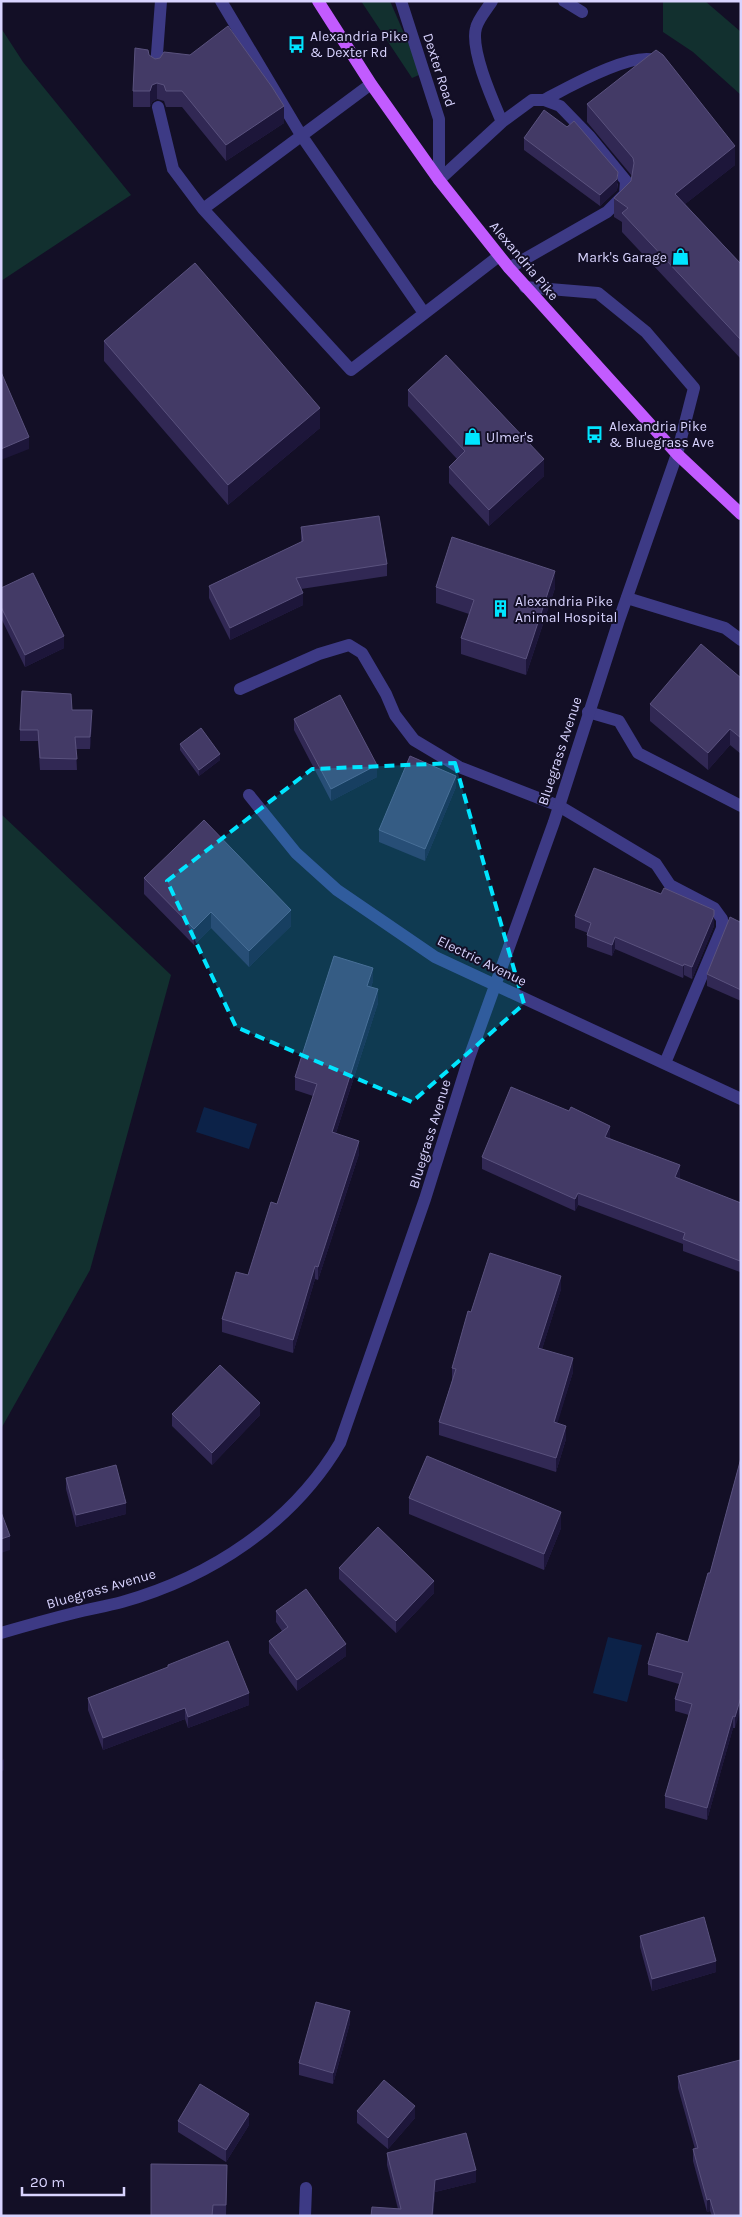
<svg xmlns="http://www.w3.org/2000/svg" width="742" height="2217" font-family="Karla,sans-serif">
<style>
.green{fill:#12302f}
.water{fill:#0c2248}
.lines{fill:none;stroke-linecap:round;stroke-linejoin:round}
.service{stroke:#3d3a85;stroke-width:12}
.minor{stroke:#3d3a85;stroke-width:12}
.primary{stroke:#c25bff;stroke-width:12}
.wall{fill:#312854}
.shaded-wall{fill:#1d163a}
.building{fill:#433a66;stroke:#5a527e}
.marked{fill:#00e5ff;fill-opacity:0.2;stroke:#00e5ff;stroke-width:4;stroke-dasharray:10 6;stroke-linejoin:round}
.labels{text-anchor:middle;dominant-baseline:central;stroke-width:4;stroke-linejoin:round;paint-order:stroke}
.poi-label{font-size:14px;fill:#d9d4ff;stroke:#130f26;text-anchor:start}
.street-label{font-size:14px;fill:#d9d4ff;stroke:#130f26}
</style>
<rect width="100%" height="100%" fill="#130f26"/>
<path class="green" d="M 361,1 L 390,1 L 415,59 L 419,75 L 412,78 Z
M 663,1 L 705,1 L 741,32 L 741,95 L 693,52 L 663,32 Z
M 1,28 L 23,62 L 131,195 L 1,281 Z
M 1,814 L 171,975 L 90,1270 L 2,1427 Z"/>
<path class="water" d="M 204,1107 L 257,1124 L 249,1149 L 196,1132 Z
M 608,1637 L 642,1645 L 627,1702 L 593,1693 Z"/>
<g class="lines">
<path class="service" d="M 221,1 L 301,135 L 424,313
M 492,1 C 487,9 478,19 476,28 C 470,50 493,101 502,122
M 564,1 L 582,12
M 156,67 L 161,1
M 371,84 L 203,209 L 351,370 L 499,256
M 544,100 C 565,89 638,47 659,62
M 158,107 L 173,169 L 203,209
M 439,180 L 502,122 L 532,100 L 544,100 L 560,106 L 590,137 L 626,181 L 625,194 L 607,212 L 509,268
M 525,287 L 598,293 L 646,332 L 694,388 L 677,454
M 627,598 L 725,628 L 741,640
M 240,689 L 319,654 L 349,645 L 362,653 L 386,694 L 395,715 L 414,740 L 459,767 L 559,806 L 656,864 L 670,885 L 714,908 L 722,919 L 722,928 L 665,1063
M 588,712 L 619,721 L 638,753 L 741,806"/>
<path class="minor" d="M 401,1 L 439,119 L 439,180
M 249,795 L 296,853 L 337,890 L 435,957 L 741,1099
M 1,1633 C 25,1626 50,1619 74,1613 C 90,1609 107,1606 122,1602 C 211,1577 293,1523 340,1443 L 425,1199 L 469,1058 L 554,822 L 619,620 L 677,454
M 305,2216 L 306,2188"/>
<path class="primary" d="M 318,1 L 371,84 L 439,180 L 509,268 L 677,454 L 741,514"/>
</g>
<path class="wall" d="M 155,59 L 284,123 L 226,161 L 182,107 L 166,107 L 164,101 L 157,99 L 152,102 L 150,107 L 133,107 L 133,91 Z
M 587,104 L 735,165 L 685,204 L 741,264 L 741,359 L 622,232 L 622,222 L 614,217 L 614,198 L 631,181 L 632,176 L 587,122 Z
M 567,127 L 618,184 L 617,190 L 600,206 L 524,150 L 524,138 Z
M 104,341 L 320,428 L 228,505 L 104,361 Z
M 408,390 L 544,476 L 489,526 L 449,483 L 449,467 L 457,459 L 408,406 Z
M 301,527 L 387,564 L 387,576 L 301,589 L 303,605 L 230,640 L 209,598 L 209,586 L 301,542 Z
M 436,587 L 555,588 L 526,675 L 461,654 L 461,638 L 469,614 L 436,603 Z
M 1,588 L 64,648 L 25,667 L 1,618 Z
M 741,678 L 741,754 L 730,745 L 708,770 L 650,721 L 650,704 Z
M 72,710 L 92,722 L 90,749 L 76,749 L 77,770 L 40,770 L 38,741 L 20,741 L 20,730 Z
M 294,719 L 377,777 L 331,801 L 294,730 Z
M 180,744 L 220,760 L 199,776 L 180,750 Z
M 456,787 L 425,861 L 379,842 L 379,830 Z
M 144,878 L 291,926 L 249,967 L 211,928 L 194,945 L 144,894 Z
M 575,916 L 714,926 L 692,979 L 684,975 L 683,978 L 615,949 L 612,956 L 587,947 L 587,935 L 588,933 L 575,928 Z
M 741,919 L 741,1001 L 707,986 L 707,974 Z
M 373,981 L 371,987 L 378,1003 L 336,1133 L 359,1154 L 318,1280 L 315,1279 L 293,1353 L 222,1332 L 222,1319 L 248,1275 L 277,1204 L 313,1096 L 295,1090 L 295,1077 Z
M 610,1137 L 610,1138 L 680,1176 L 679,1179 L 741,1203 L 740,1272 L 683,1251 L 683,1244 L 578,1205 L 575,1211 L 482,1169 L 482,1157 Z
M 561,1289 L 542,1349 L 573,1372 L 557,1423 L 566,1439 L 556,1472 L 439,1435 L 439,1422 L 452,1381 L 452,1368 L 471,1312 Z
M 172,1414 L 260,1415 L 212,1465 L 172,1426 Z
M 741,1458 L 735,1728 L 733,1728 L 707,1820 L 665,1808 L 665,1796 L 689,1715 L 675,1711 L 675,1699 L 679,1684 L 648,1675 L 648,1664 L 688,1642 L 710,1573 Z
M 66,1478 L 126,1514 L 76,1527 L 66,1489 Z
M 409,1498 L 561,1528 L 544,1570 L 409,1514 Z
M 339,1568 L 434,1593 L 396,1633 L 339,1579 Z
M 276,1611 L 346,1656 L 297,1691 L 269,1653 L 269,1641 L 282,1631 L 276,1622 Z
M 168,1665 L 249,1705 L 188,1728 L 185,1719 L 103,1750 L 88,1710 L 88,1698 L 168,1668 Z
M 640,1936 L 716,1972 L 652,1991 L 640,1947 Z
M 350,2023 L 333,2084 L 299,2075 L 299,2063 Z
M 678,2076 L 741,2216 L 712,2216 L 710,2211 L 707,2212 L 693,2161 L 693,2149 L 695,2149 L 678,2088 Z
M 357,2111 L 415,2118 L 388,2149 L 357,2123 Z
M 178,2121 L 249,2125 L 226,2162 L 178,2132 Z
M 387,2153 L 476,2182 L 435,2192 L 433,2216 L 371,2216 L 398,2209 L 387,2165 Z
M 227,2165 L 226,2216 L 151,2216 Z"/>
<path class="shaded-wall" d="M 157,83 L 157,99 L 152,102 L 150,107 L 150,91 L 152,85 Z
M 284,106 L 284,123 L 226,161 L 226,145 Z
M 735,146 L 735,165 L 675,212 L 675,194 Z
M 618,172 L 617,190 L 600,206 L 600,195 Z
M 320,408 L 320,428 L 228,505 L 228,485 Z
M 29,437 L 29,449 L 1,460 L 1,449 Z
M 544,459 L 544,476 L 489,526 L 489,510 Z
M 555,571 L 555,588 L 526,675 L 526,659 Z
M 303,593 L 303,605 L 230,640 L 230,628 Z
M 64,636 L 64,648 L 25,667 L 25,655 Z
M 92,710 L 92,722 L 90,749 L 90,737 Z
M 730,729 L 730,745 L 708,770 L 708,753 Z
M 220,754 L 220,760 L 199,776 L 199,770 Z
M 377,765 L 377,777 L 331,801 L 331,789 Z
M 456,776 L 456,787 L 425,861 L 425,849 Z
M 291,910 L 291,926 L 249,967 L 249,951 Z
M 211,912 L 211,928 L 194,945 L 194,929 Z
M 714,915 L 714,926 L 692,979 L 692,967 Z
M 615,937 L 615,949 L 612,956 L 612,945 Z
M 684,964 L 684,975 L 683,978 L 683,966 Z
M 373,968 L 373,981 L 367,999 L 367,986 Z
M 378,989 L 378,1003 L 332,1145 L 332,1132 Z
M 610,1126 L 610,1137 L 605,1148 L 605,1137 Z
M 359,1141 L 359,1154 L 318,1280 L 318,1267 Z
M 680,1165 L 680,1176 L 675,1189 L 675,1177 Z
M 578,1193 L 578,1205 L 575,1211 L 575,1199 Z
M 741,1257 L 741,1269 L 740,1272 L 740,1261 Z
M 315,1266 L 315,1279 L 293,1353 L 293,1340 Z
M 561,1276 L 561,1289 L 538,1362 L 538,1348 Z
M 573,1358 L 573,1372 L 554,1435 L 554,1422 Z
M 260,1403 L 260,1415 L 212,1465 L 212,1453 Z
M 566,1426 L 566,1439 L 556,1472 L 556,1458 Z
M 126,1503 L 126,1514 L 76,1527 L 76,1515 Z
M 561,1512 L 561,1528 L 544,1570 L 544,1554 Z
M 10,1536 L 10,1550 L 1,1553 L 1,1539 Z
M 434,1581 L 434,1593 L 396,1633 L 396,1621 Z
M 346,1644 L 346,1656 L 297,1691 L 297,1680 Z
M 249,1693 L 249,1705 L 188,1728 L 188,1717 Z
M 741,1697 L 741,1709 L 735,1728 L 735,1717 Z
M 185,1708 L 185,1719 L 103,1750 L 103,1738 Z
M 733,1716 L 733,1728 L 707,1820 L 707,1808 Z
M 4,1759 L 4,1770 L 1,1772 L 1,1761 Z
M 716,1961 L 716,1972 L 652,1991 L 652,1979 Z
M 350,2011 L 350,2023 L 333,2084 L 333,2073 Z
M 415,2106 L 415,2118 L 388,2149 L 388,2138 Z
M 249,2114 L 249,2125 L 226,2162 L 226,2150 Z
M 476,2170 L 476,2182 L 435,2192 L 433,2216 L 432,2216 L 435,2180 Z
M 710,2199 L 710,2211 L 707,2212 L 707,2200 Z"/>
<path class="building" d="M 228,26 L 272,87 L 284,106 L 226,145 L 182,91 L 166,91 L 164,85 L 157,83 L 152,85 L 150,91 L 133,91 L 135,48 L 148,50 L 149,55 L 155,59 L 160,58 L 164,52 L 190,55 Z
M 656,50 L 663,55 L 735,146 L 675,194 L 741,264 L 741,340 L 622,213 L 628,208 L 614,198 L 631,181 L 634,163 L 633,158 L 587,104 Z
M 544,110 L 567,127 L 574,121 L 618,172 L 617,179 L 600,195 L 524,138 Z
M 195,263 L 320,408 L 228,485 L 104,341 Z
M 446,355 L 544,459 L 489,510 L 449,467 L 465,451 L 408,390 Z
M 1,372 L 29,437 L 1,449 Z
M 379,516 L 387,564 L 296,578 L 303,593 L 230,628 L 209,586 L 303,541 L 301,527 Z
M 452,537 L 555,571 L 526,659 L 461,638 L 474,600 L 436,587 Z
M 33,573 L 64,636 L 25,655 L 1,607 L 1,588 Z
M 701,644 L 741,678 L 741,738 L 730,729 L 708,753 L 650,704 Z
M 22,691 L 71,694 L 72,710 L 92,710 L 90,737 L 75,737 L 77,759 L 40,758 L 38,730 L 20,730 Z
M 340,695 L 377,765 L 331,789 L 294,719 Z
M 201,728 L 220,754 L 199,770 L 180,744 Z
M 410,756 L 456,776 L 425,849 L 379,830 Z
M 204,820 L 291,910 L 249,951 L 211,912 L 194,929 L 144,878 Z
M 594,868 L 661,894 L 664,888 L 714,910 L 714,915 L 692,967 L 684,964 L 683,966 L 615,937 L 612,945 L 587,935 L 591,923 L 575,916 Z
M 730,917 L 740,922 L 741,919 L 741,990 L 707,974 Z
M 334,956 L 373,968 L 367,986 L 378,989 L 332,1132 L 359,1141 L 318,1267 L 315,1266 L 293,1340 L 222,1319 L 236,1272 L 248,1275 L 271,1202 L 277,1204 L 317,1084 L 295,1077 Z
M 511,1087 L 569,1111 L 571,1107 L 610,1126 L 605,1137 L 680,1165 L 675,1177 L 741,1203 L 741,1257 L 740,1261 L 683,1239 L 685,1233 L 578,1193 L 575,1199 L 482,1157 Z
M 490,1253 L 561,1276 L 538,1348 L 573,1358 L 554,1422 L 566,1426 L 556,1458 L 439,1422 L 456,1369 L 452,1368 L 468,1311 L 471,1312 Z
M 220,1365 L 260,1403 L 212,1453 L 172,1414 Z
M 427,1456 L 561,1512 L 544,1554 L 409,1498 Z
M 741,1458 L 741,1697 L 735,1717 L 733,1716 L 707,1808 L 665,1796 L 692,1704 L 675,1699 L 683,1673 L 648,1664 L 657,1633 L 688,1642 L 708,1573 L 710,1573 Z
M 116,1465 L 126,1503 L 76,1515 L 66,1478 Z
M 1,1512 L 10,1536 L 1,1539 Z
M 378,1527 L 434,1581 L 396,1621 L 339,1568 Z
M 306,1589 L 346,1644 L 297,1680 L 269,1641 L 288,1627 L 276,1611 Z
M 228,1641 L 249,1693 L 188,1717 L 185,1708 L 103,1738 L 88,1698 L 168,1667 L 168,1665 Z
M 704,1917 L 716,1961 L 652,1979 L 640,1936 Z
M 316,2002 L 350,2011 L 333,2073 L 299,2063 Z
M 740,2060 L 741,2065 L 741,2216 L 715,2216 L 710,2199 L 707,2200 L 693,2149 L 698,2148 L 678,2076 Z
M 384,2080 L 415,2106 L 388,2138 L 357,2111 Z
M 200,2084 L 249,2114 L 226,2150 L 178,2121 Z
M 466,2133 L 476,2170 L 435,2180 L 432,2216 L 371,2216 L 372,2207 L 401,2209 L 387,2153 Z
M 151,2164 L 227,2165 L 226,2205 L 213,2205 L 212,2216 L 151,2216 Z"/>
<path class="marked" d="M 455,763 L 524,1004 L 412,1102 L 236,1027 L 167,881 L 312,769 Z"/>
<defs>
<symbol id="bus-bare" viewBox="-9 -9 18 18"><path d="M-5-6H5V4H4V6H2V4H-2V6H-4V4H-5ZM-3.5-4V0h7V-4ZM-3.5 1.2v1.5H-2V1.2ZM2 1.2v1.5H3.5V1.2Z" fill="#00e5ff" stroke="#130f26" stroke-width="2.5" paint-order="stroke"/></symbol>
<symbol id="shop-bare" viewBox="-9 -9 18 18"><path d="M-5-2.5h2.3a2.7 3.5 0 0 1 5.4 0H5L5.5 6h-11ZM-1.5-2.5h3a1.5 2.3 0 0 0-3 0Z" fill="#00e5ff" stroke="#130f26" stroke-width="2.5" paint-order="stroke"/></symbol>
<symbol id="building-bare" viewBox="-9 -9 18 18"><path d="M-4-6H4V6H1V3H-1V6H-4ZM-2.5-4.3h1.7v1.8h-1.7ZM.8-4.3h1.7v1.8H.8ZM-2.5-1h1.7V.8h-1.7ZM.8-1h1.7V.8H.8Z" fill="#00e5ff" stroke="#130f26" stroke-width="2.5" paint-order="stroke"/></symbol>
</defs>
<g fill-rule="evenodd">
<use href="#bus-bare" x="284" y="32" width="25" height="25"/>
<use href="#shop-bare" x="668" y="244" width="25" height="25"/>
<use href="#bus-bare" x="582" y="422" width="25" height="25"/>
<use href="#shop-bare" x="460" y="424" width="25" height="25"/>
<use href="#building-bare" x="488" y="596" width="25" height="25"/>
</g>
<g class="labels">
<g class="poi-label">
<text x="310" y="36">Alexandria Pike<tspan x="310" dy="16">&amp; Dexter Rd</tspan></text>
<text x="667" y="257" text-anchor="end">Mark's Garage</text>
<text x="609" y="426">Alexandria Pike<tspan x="609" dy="16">&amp; Bluegrass Ave</tspan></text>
<text x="486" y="437">Ulmer's</text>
<text x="515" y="601">Alexandria Pike<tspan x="515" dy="16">Animal Hospital</tspan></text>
</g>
<g class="street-label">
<text transform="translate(439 70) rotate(72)">Dexter Road</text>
<text transform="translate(524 261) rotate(50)">Alexandria Pike</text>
<text transform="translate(560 751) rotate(-72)">Bluegrass Avenue</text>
<text transform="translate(482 961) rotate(26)">Electric Avenue</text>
<text transform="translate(430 1134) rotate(-73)">Bluegrass Avenue</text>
<text transform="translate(101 1589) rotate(-16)">Bluegrass Avenue</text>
</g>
</g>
<rect width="742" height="2217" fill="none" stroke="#d9d4ff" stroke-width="5"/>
<path d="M22 2187v8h102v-8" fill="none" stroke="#d9d4ff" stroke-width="2.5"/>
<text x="30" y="2187" font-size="15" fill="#d9d4ff" stroke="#130f26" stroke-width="4" paint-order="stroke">20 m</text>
</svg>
